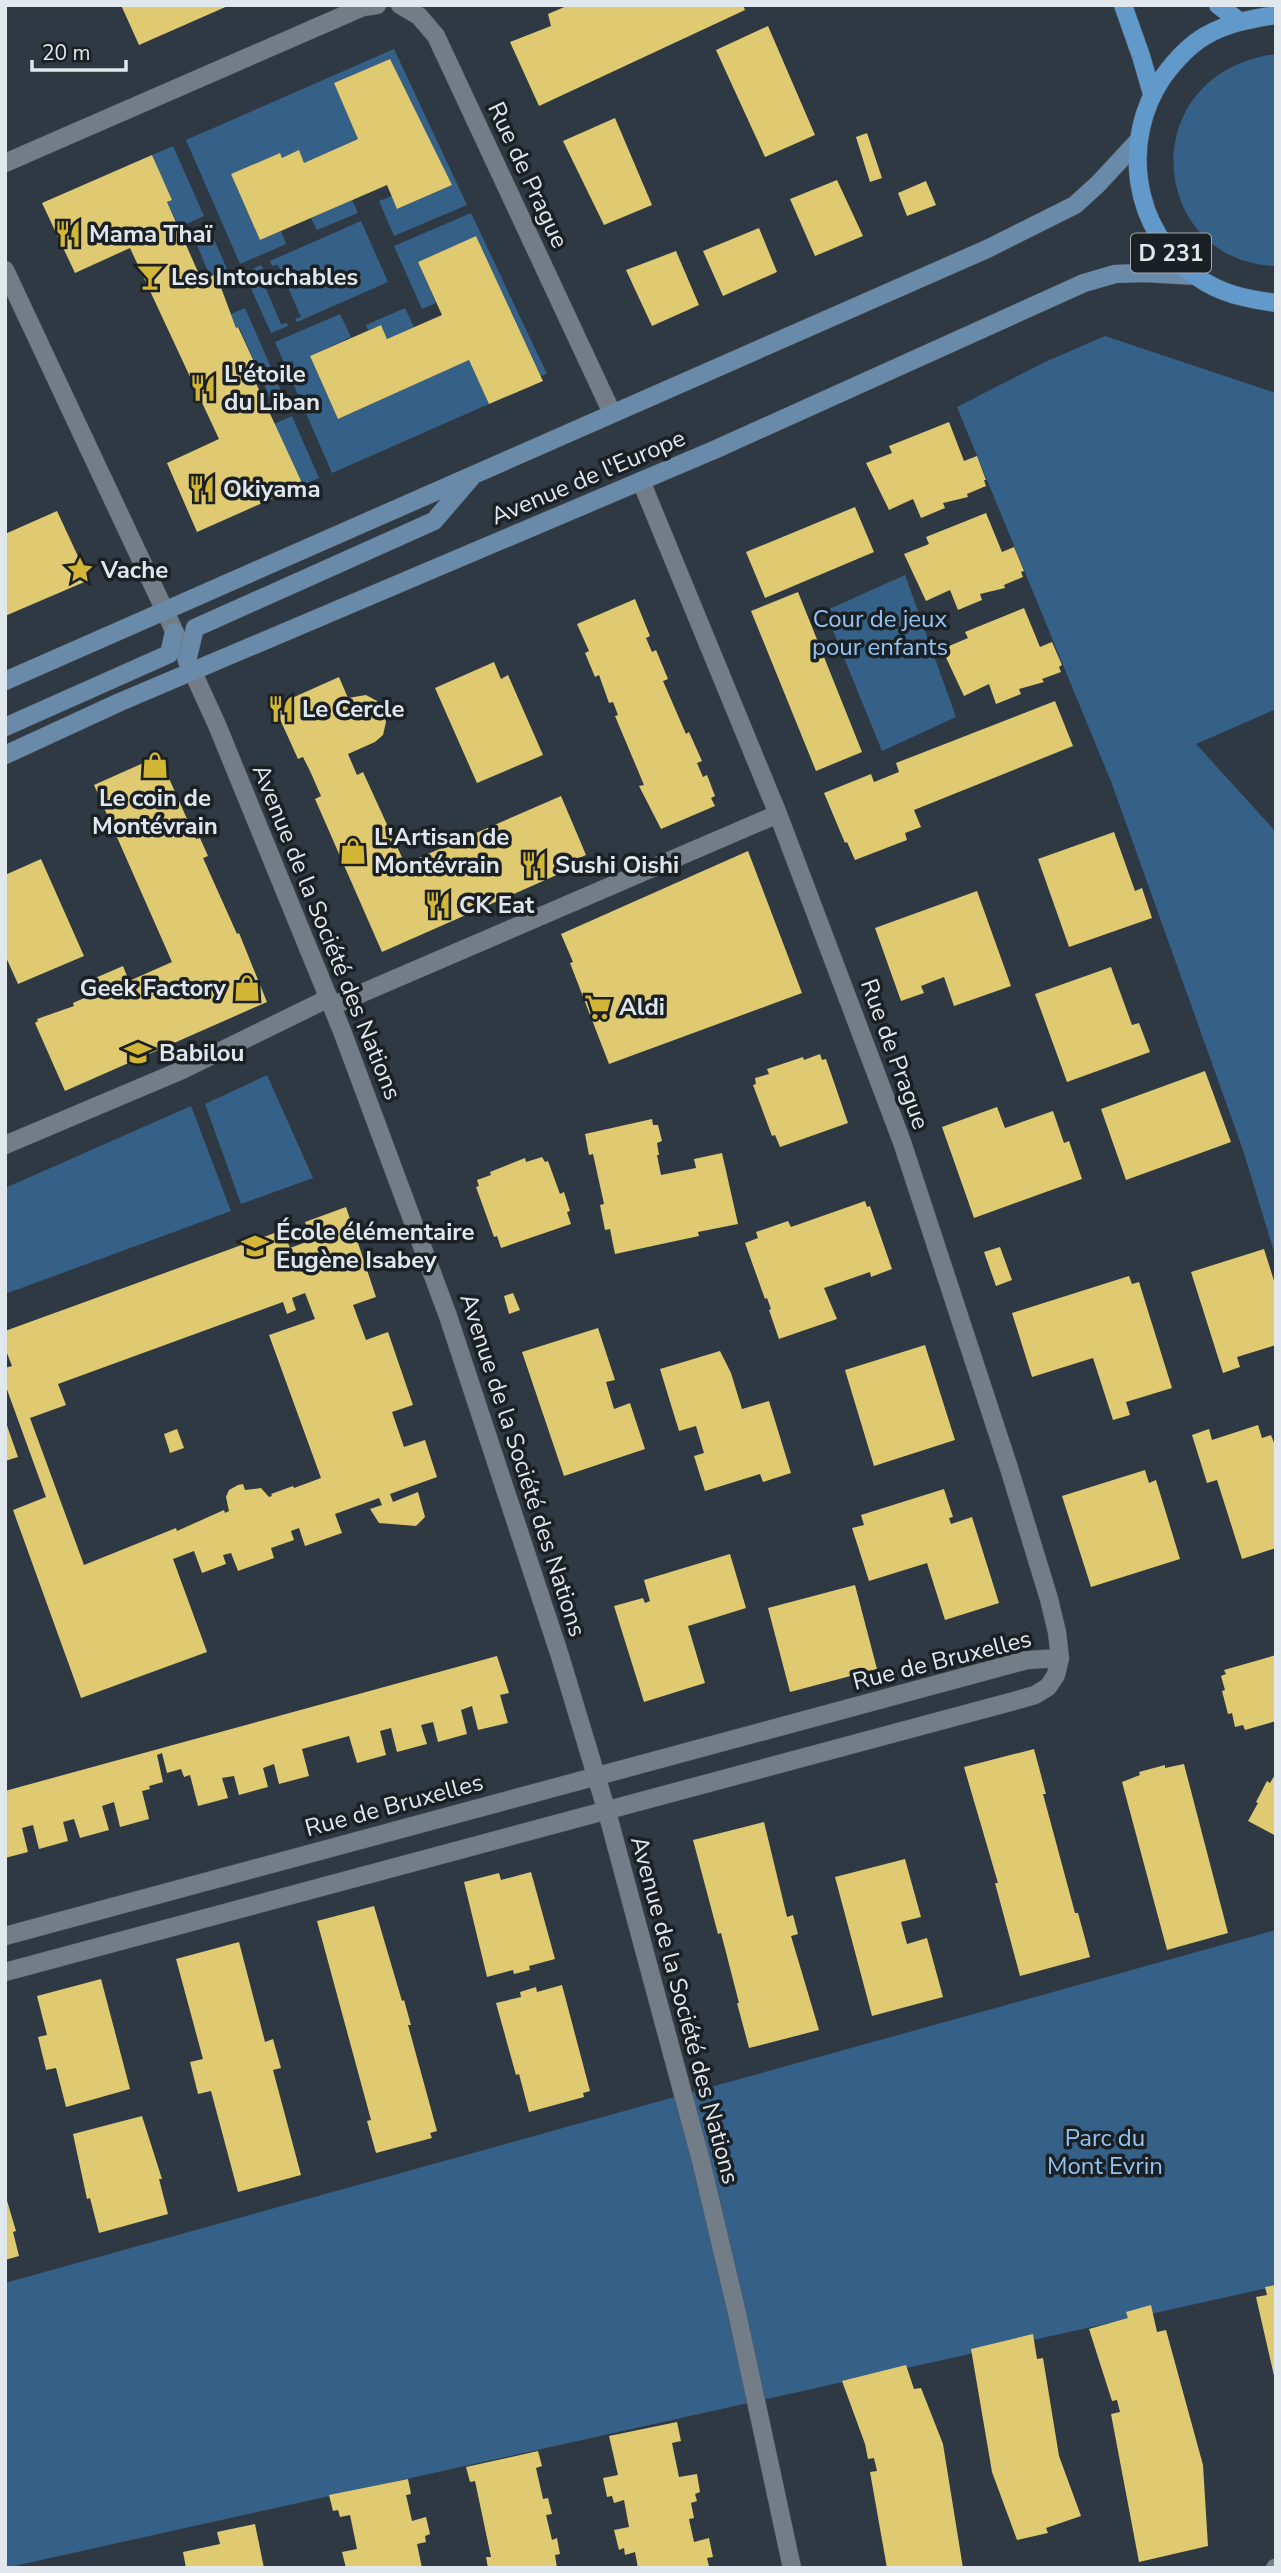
<svg xmlns="http://www.w3.org/2000/svg" width="1281" height="2573" font-family="'Nunito Sans',sans-serif">
<style>
.green{fill:#356188}
.building{fill:#dfca72;fill-rule:evenodd}
.lines{fill:none;stroke-linecap:round;stroke-linejoin:round}
.minor-casing{stroke:#4f5860;stroke-width:19}
.tertiary-casing{stroke:#4f5860;stroke-width:19}
.secondary-casing{stroke:#4f5860;stroke-width:19}
.primary-casing{stroke:#4f5860;stroke-width:19}
.minor{stroke:#727d88;stroke-width:18}
.tertiary{stroke:#727d88;stroke-width:18}
.secondary{stroke:#698ba9;stroke-width:18}
.primary{stroke:#6199ca;stroke-width:18}
.labels{text-anchor:middle;dominant-baseline:central;stroke-width:7;stroke-linejoin:round;paint-order:stroke}
.shield{fill:#1b2024;stroke:#a5abb1;stroke-width:2}
.shield-label{font-size:23px;font-weight:bold;fill:#e0e7ed}
.street-label{font-size:24px;fill:#e0e7ed;stroke:#1b2024}
.poi-label{font-size:24px;font-weight:bold;fill:#e0e7ed;stroke:#1b2024;text-anchor:start}
.park-label{font-size:24px;fill:#92c4f3;stroke:#1b2024}
</style>
<rect width="100%" height="100%" fill="#2f3943"/>
<path class="green" d="M 394,49 L 467,205 L 394,236 L 379,201 L 392,196 L 398,209 L 452,185 L 390,59 L 334,83 L 358,139 L 304,163 L 299,151 L 282,158 L 280,153 L 231,174 L 260,240 L 281,231 L 286,244 L 240,264 L 186,140 Z
M 1276,54 L 1276,266 C 1147,262 1132,73 1276,54 Z
M 173,146 L 204,216 L 179,227 L 167,202 L 172,200 L 152,155 Z
M 352,200 L 358,213 L 317,230 L 311,218 Z
M 471,213 L 547,374 L 541,376 L 476,236 L 418,262 L 436,303 L 422,309 L 394,246 Z
M 361,221 L 388,282 L 297,322 L 295,319 L 301,317 L 278,265 L 272,266 L 270,261 Z
M 209,228 L 227,269 L 210,277 L 193,235 Z
M 261,265 L 264,270 L 259,272 L 281,324 L 287,323 L 288,326 L 271,333 L 244,273 Z
M 245,308 L 283,395 L 271,400 L 239,327 L 236,328 L 231,314 Z
M 405,308 L 414,327 L 387,339 L 381,325 L 368,330 L 366,325 Z
M 340,314 L 351,337 L 310,356 L 338,419 L 469,360 L 489,404 L 332,473 L 275,342 Z
M 1105,336 L 1276,393 L 1276,709 L 1196,744 L 1276,832 L 1276,1258 L 1243,1150 L 1112,784 L 957,407 L 1045,362 Z
M 292,416 L 319,478 L 303,485 L 274,424 Z
M 905,575 L 956,717 L 882,751 L 825,611 Z
M 267,1075 L 313,1178 L 241,1204 L 205,1104 Z
M 191,1106 L 231,1211 L 5,1294 L 5,1188 Z
M 1276,1930 L 1276,2286 L 5,2568 L 5,2283 Z"/>
<path class="building" d="M 121,5 L 230,5 L 139,45 Z
M 569,5 L 743,5 L 745,10 L 539,106 L 510,42 L 551,26 L 548,14 Z
M 768,26 L 815,135 L 765,157 L 716,50 Z
M 390,59 L 452,185 L 397,209 L 387,185 L 260,240 L 231,174 L 280,153 L 282,158 L 299,150 L 304,163 L 358,139 L 334,83 Z
M 615,118 L 652,205 L 604,225 L 563,141 Z
M 867,133 L 882,178 L 870,182 L 856,137 Z
M 152,155 L 172,200 L 167,202 L 202,281 L 216,274 L 236,328 L 238,327 L 255,364 L 248,366 L 303,485 L 197,532 L 167,463 L 219,439 L 130,248 L 75,273 L 42,203 Z
M 837,180 L 863,236 L 815,256 L 790,199 Z
M 926,181 L 936,205 L 907,216 L 898,193 Z
M 759,228 L 777,272 L 723,296 L 703,251 Z
M 476,236 L 543,381 L 489,404 L 469,360 L 338,419 L 310,356 L 381,325 L 387,339 L 442,315 L 418,262 Z
M 676,251 L 699,305 L 652,326 L 626,270 Z
M 949,422 L 964,461 L 977,456 L 986,480 L 984,480 L 986,486 L 967,494 L 968,497 L 943,503 L 945,508 L 921,518 L 913,499 L 889,510 L 866,463 L 892,453 L 889,446 Z
M 855,507 L 874,552 L 765,598 L 746,552 Z
M 57,511 L 89,580 L 5,616 L 5,534 Z
M 986,513 L 1002,552 L 1014,547 L 1024,571 L 1021,572 L 1023,577 L 1004,585 L 1005,588 L 980,594 L 982,600 L 958,610 L 950,590 L 926,601 L 904,554 L 929,544 L 926,537 Z
M 798,592 L 862,752 L 816,771 L 751,611 Z
M 635,599 L 650,636 L 646,638 L 652,652 L 656,650 L 668,679 L 663,681 L 686,734 L 689,732 L 702,761 L 697,763 L 703,777 L 707,775 L 715,796 L 711,798 L 715,806 L 661,829 L 639,786 L 644,785 L 615,716 L 618,715 L 613,702 L 609,703 L 599,675 L 595,677 L 585,653 L 589,651 L 577,624 Z
M 1024,608 L 1040,647 L 1052,642 L 1062,665 L 1059,667 L 1061,672 L 1042,679 L 1044,682 L 1019,689 L 1021,694 L 996,704 L 989,684 L 964,696 L 942,649 L 968,638 L 965,632 Z
M 494,662 L 501,679 L 508,675 L 543,755 L 477,783 L 435,688 Z
M 339,677 L 348,698 L 366,695 L 377,701 L 383,711 L 386,722 L 383,735 L 375,742 L 348,754 L 357,775 L 363,772 L 405,864 L 561,796 L 586,855 L 575,860 L 577,866 L 382,952 L 315,799 L 321,796 L 310,771 L 303,757 L 298,759 L 274,706 Z
M 1055,701 L 1073,746 L 914,810 L 921,827 L 905,833 L 907,840 L 855,860 L 847,842 L 845,843 L 824,793 L 871,774 L 874,782 L 899,772 L 896,763 Z
M 159,756 L 196,839 L 200,838 L 208,856 L 203,858 L 237,934 L 239,933 L 267,1002 L 65,1091 L 35,1023 L 38,1021 L 37,1019 L 74,1006 L 73,1003 L 91,995 L 86,982 L 123,966 L 129,981 L 172,962 L 94,785 Z
M 1114,832 L 1135,891 L 1142,888 L 1152,918 L 1069,947 L 1038,859 Z
M 748,851 L 802,993 L 609,1064 L 570,963 L 573,962 L 561,934 Z
M 41,859 L 84,956 L 18,984 L 5,955 L 5,875 Z
M 977,891 L 1011,986 L 954,1006 L 944,977 L 921,986 L 924,993 L 901,1001 L 875,928 Z
M 1111,967 L 1132,1025 L 1139,1023 L 1150,1052 L 1067,1082 L 1035,994 Z
M 820,1054 L 822,1060 L 826,1059 L 848,1123 L 780,1147 L 775,1135 L 772,1136 L 753,1085 L 756,1084 L 755,1078 L 769,1074 L 767,1069 L 803,1057 L 804,1060 Z
M 1205,1071 L 1231,1142 L 1126,1180 L 1101,1109 Z
M 997,1107 L 1005,1128 L 1053,1111 L 1064,1143 L 1069,1141 L 1082,1179 L 974,1218 L 942,1127 Z
M 652,1119 L 653,1125 L 658,1125 L 662,1141 L 657,1143 L 659,1155 L 657,1155 L 661,1175 L 696,1168 L 694,1159 L 722,1153 L 738,1224 L 698,1232 L 699,1236 L 615,1254 L 610,1229 L 605,1230 L 600,1205 L 604,1204 L 593,1154 L 589,1155 L 585,1134 Z
M 542,1157 L 545,1162 L 548,1161 L 560,1194 L 564,1192 L 570,1211 L 567,1212 L 571,1224 L 501,1248 L 497,1236 L 494,1237 L 476,1187 L 479,1186 L 477,1180 L 491,1175 L 490,1172 L 525,1158 L 526,1162 Z
M 865,1201 L 867,1207 L 870,1206 L 892,1269 L 871,1277 L 870,1272 L 824,1288 L 837,1319 L 779,1339 L 769,1310 L 771,1309 L 767,1298 L 765,1299 L 745,1243 L 758,1238 L 756,1232 L 788,1221 L 791,1227 Z
M 346,1207 L 376,1297 L 353,1305 L 366,1340 L 388,1332 L 413,1405 L 392,1412 L 404,1447 L 425,1440 L 437,1477 L 390,1494 L 393,1502 L 418,1492 L 425,1517 L 416,1526 L 379,1523 L 370,1509 L 382,1505 L 379,1498 L 335,1514 L 342,1533 L 305,1546 L 299,1528 L 291,1531 L 294,1540 L 271,1548 L 274,1558 L 238,1571 L 231,1553 L 223,1555 L 226,1564 L 202,1573 L 194,1551 L 173,1559 L 207,1652 L 81,1698 L 13,1510 L 46,1497 L 5,1384 L 5,1368 L 12,1366 L 5,1348 L 5,1331 L 283,1230 L 290,1248 L 312,1240 L 305,1222 ZM 305,1293 L 315,1319 L 269,1335 L 321,1478 L 294,1488 L 293,1486 L 271,1494 L 272,1496 L 269,1497 L 261,1488 L 245,1490 L 243,1484 L 238,1485 L 229,1490 L 226,1497 L 229,1511 L 225,1513 L 224,1510 L 177,1531 L 176,1528 L 84,1565 L 30,1418 L 66,1405 L 58,1384 L 283,1302 L 287,1314 L 296,1310 L 292,1298 Z
M 1000,1247 L 1012,1280 L 996,1286 L 984,1252 Z
M 1264,1249 L 1276,1287 L 1276,1345 L 1237,1357 L 1240,1367 L 1223,1373 L 1191,1272 Z
M 1129,1276 L 1132,1284 L 1139,1282 L 1172,1388 L 1126,1402 L 1130,1415 L 1113,1420 L 1093,1358 L 1032,1377 L 1012,1313 Z
M 513,1293 L 520,1310 L 509,1314 L 504,1296 Z
M 598,1328 L 615,1380 L 606,1382 L 614,1409 L 630,1403 L 645,1449 L 564,1476 L 522,1352 Z
M 925,1345 L 955,1440 L 874,1466 L 845,1370 Z
M 720,1351 L 731,1373 L 742,1409 L 769,1401 L 791,1473 L 763,1482 L 760,1474 L 705,1491 L 694,1456 L 704,1453 L 696,1426 L 679,1431 L 660,1369 Z
M 5,1420 L 18,1457 L 5,1461 Z
M 1258,1425 L 1262,1438 L 1271,1435 L 1276,1448 L 1276,1548 L 1242,1559 L 1217,1480 L 1207,1483 L 1192,1435 L 1209,1429 L 1212,1440 Z
M 177,1429 L 184,1448 L 170,1453 L 164,1434 Z
M 1145,1470 L 1149,1483 L 1156,1480 L 1180,1559 L 1091,1587 L 1062,1496 Z
M 944,1489 L 953,1517 L 949,1518 L 951,1524 L 972,1517 L 999,1603 L 945,1620 L 927,1563 L 869,1581 L 852,1528 L 864,1525 L 861,1515 Z
M 730,1554 L 746,1608 L 688,1626 L 705,1683 L 644,1702 L 614,1606 L 643,1598 L 645,1603 L 650,1601 L 644,1580 Z
M 855,1585 L 877,1669 L 790,1692 L 768,1608 Z
M 1276,1655 L 1276,1721 L 1245,1730 L 1243,1725 L 1235,1727 L 1232,1713 L 1228,1714 L 1222,1691 L 1225,1690 L 1221,1676 L 1226,1674 L 1224,1670 Z
M 497,1656 L 509,1693 L 500,1695 L 508,1723 L 478,1730 L 472,1706 L 461,1710 L 467,1734 L 438,1742 L 433,1722 L 421,1725 L 427,1744 L 397,1752 L 391,1728 L 380,1731 L 386,1755 L 357,1763 L 349,1736 L 302,1749 L 309,1776 L 279,1784 L 274,1764 L 263,1768 L 268,1787 L 239,1795 L 234,1776 L 222,1778 L 228,1798 L 198,1806 L 190,1775 L 184,1777 L 181,1769 L 167,1773 L 162,1753 L 157,1755 L 163,1782 L 149,1786 L 150,1789 L 142,1791 L 149,1819 L 120,1827 L 114,1802 L 102,1806 L 109,1830 L 80,1838 L 74,1819 L 63,1822 L 68,1841 L 39,1849 L 33,1825 L 22,1828 L 28,1852 L 5,1858 L 5,1791 Z
M 1034,1749 L 1046,1794 L 1043,1794 L 1075,1913 L 1078,1913 L 1090,1957 L 1020,1976 L 995,1883 L 998,1883 L 964,1767 Z
M 1184,1764 L 1228,1933 L 1167,1950 L 1122,1782 L 1140,1775 L 1139,1772 L 1165,1765 L 1165,1768 Z
M 1276,1773 L 1276,1836 L 1248,1821 L 1258,1803 L 1256,1802 L 1267,1781 L 1270,1783 Z
M 764,1822 L 787,1917 L 793,1915 L 798,1934 L 791,1936 L 819,2030 L 749,2048 L 737,2003 L 739,2003 L 721,1933 L 718,1934 L 693,1840 Z
M 905,1859 L 921,1917 L 901,1922 L 907,1944 L 927,1938 L 943,1997 L 872,2016 L 835,1877 Z
M 531,1872 L 555,1959 L 529,1966 L 530,1970 L 514,1974 L 513,1970 L 487,1977 L 464,1882 L 499,1873 L 501,1880 Z
M 374,1906 L 402,2001 L 404,2000 L 411,2025 L 408,2025 L 437,2131 L 430,2133 L 432,2138 L 376,2153 L 367,2121 L 371,2120 L 317,1921 Z
M 239,1942 L 265,2042 L 273,2039 L 281,2068 L 273,2070 L 301,2175 L 238,2192 L 211,2091 L 198,2094 L 190,2062 L 203,2059 L 176,1959 Z
M 101,1979 L 130,2089 L 66,2107 L 56,2068 L 46,2070 L 38,2037 L 47,2035 L 37,1996 Z
M 562,1985 L 590,2091 L 583,2093 L 584,2097 L 529,2112 L 519,2074 L 516,2075 L 496,2003 L 521,1997 L 520,1992 L 536,1987 L 537,1992 Z
M 142,2116 L 162,2179 L 159,2179 L 168,2214 L 99,2233 L 90,2198 L 87,2199 L 73,2134 Z
M 5,2194 L 16,2231 L 13,2232 L 19,2256 L 5,2260 Z
M 1276,2285 L 1276,2379 L 1275,2380 L 1256,2297 L 1267,2295 L 1265,2287 Z
M 1151,2305 L 1157,2332 L 1166,2330 L 1203,2465 L 1208,2546 L 1139,2562 L 1111,2414 L 1120,2412 L 1117,2400 L 1112,2401 L 1089,2329 L 1128,2318 L 1126,2312 Z
M 1033,2334 L 1037,2359 L 1043,2358 L 1059,2456 L 1081,2516 L 1046,2528 L 1048,2533 L 1017,2540 L 992,2472 L 971,2349 Z
M 906,2365 L 914,2389 L 921,2388 L 943,2444 L 963,2568 L 887,2568 L 870,2472 L 877,2471 L 874,2458 L 868,2459 L 865,2444 L 842,2381 Z
M 677,2422 L 681,2441 L 672,2443 L 679,2477 L 697,2474 L 700,2492 L 695,2494 L 697,2501 L 691,2503 L 694,2518 L 689,2519 L 694,2542 L 709,2538 L 713,2557 L 707,2558 L 709,2566 L 700,2568 L 638,2568 L 635,2552 L 625,2555 L 624,2548 L 619,2550 L 614,2530 L 629,2527 L 624,2500 L 614,2503 L 612,2496 L 607,2497 L 603,2478 L 618,2475 L 609,2436 Z
M 538,2451 L 542,2466 L 536,2468 L 543,2499 L 548,2498 L 552,2514 L 546,2515 L 552,2540 L 557,2538 L 560,2554 L 555,2555 L 557,2568 L 488,2568 L 486,2557 L 491,2557 L 475,2481 L 470,2482 L 466,2467 Z
M 408,2479 L 411,2494 L 406,2495 L 412,2521 L 426,2517 L 430,2534 L 425,2536 L 426,2542 L 417,2544 L 422,2568 L 346,2568 L 342,2552 L 357,2549 L 350,2515 L 340,2517 L 338,2510 L 333,2511 L 329,2495 Z
M 255,2524 L 264,2568 L 186,2568 L 183,2552 L 220,2544 L 217,2532 Z"/>
<g class="lines">
<defs>
<path id="minor" d="M 400,5 L 419,16 L 436,36 L 612,413
M 5,163 L 363,7 L 377,5
M 5,270 L 165,611
M 332,1006 L 778,814
M 5,1145 L 182,1070 L 329,998
M 5,1936 L 1027,1660 L 1060,1658
M 5,1972 L 1014,1701 L 1035,1695 L 1048,1687 L 1056,1675 L 1060,1658 L 1057,1632 L 1049,1599 L 1009,1468 L 902,1142 L 778,814 L 641,481
M 1275,2568 L 1276,2568"/>
<path id="tertiary" d="M 165,611 L 217,725 L 342,1031 L 448,1316 L 560,1656 L 607,1812 L 701,2161 L 737,2313 L 792,2568"/>
<path id="secondary" d="M 187,661 L 195,628 L 434,521 L 471,478
M 5,681 L 987,249 L 1075,205 L 1098,184 L 1137,142
M 5,727 L 169,654 L 174,632
M 5,755 L 120,702 L 714,450 L 1084,283 L 1115,274 L 1144,273 L 1196,276"/>
<path id="primary" d="M 1123,5 L 1141,56 L 1152,94
M 1218,5 L 1239,21
M 1276,15 C 1251,19 1227,23 1205,36 C 1188,46 1174,62 1163,77 C 1120,140 1132,230 1196,276 C 1220,294 1247,299 1276,303"/>
</defs>
<use href="#minor" class="minor-casing"/>
<use href="#tertiary" class="tertiary-casing"/>
<use href="#secondary" class="secondary-casing"/>
<use href="#primary" class="primary-casing"/>
<use href="#minor" class="minor"/>
<use href="#tertiary" class="tertiary"/>
<use href="#secondary" class="secondary"/>
<use href="#primary" class="primary"/>
</g>
<defs>
<symbol id="restaurant-bare" viewBox="-9 -9 18 18"><path d="M-5-6h1v4h1v-4h1v4h1v-4h1v5L-1.5 .5V6h-2V.5L-5-1ZM5-6V6H3V1.5H1.5Q1.5-4 5-6Z" fill="#d3b635" stroke="#1b2024" stroke-width="2.5" paint-order="stroke"/></symbol>
<symbol id="bar-bare" viewBox="-9 -9 18 18"><path d="M-6-5H6L.8 .8V4.5H3.5V6h-7V4.5H-.8V.8Z" fill="#d3b635" stroke="#1b2024" stroke-width="2.5" paint-order="stroke"/></symbol>
<symbol id="sight-bare" viewBox="-9 -9 18 18"><path d="M0-6L1.8-2.2L6-1.7L2.9 1.2L3.7 5.4L0 3.3L-3.7 5.4L-2.9 1.2L-6-1.7L-1.8-2.2Z" fill="#d3b635" stroke="#1b2024" stroke-width="2.5" paint-order="stroke"/></symbol>
<symbol id="shop-bare" viewBox="-9 -9 18 18"><path d="M-5-2.5h2.3a2.7 3.5 0 0 1 5.4 0H5L5.5 6h-11ZM-1.5-2.5h3a1.5 2.3 0 0 0-3 0Z" fill="#d3b635" stroke="#1b2024" stroke-width="2.5" paint-order="stroke"/></symbol>
<symbol id="supermarket-bare" viewBox="-9 -9 18 18"><path d="M-6-5.5h2.5l.6 2H6L4.5 2H-2.5L-4.4-4H-6ZM-1.5 3.2a1.3 1.3 0 1 0 .1 0ZM3 3.2a1.3 1.3 0 1 0 .1 0Z" fill="#d3b635" stroke="#1b2024" stroke-width="2.5" paint-order="stroke"/></symbol>
<symbol id="school-bare" viewBox="-9 -9 18 18"><path d="M0-5L7-2L0 1L-7-2ZM-4 1L0 2.5L4 1V4Q0 6-4 4Z" fill="#d3b635" stroke="#1b2024" stroke-width="2.5" paint-order="stroke"/></symbol>
</defs>
<g fill-rule="evenodd">
<use href="#restaurant-bare" x="49" y="215" width="38" height="38"/>
<use href="#bar-bare" x="131" y="258" width="38" height="38"/>
<use href="#restaurant-bare" x="184" y="369" width="38" height="38"/>
<use href="#restaurant-bare" x="183" y="470" width="38" height="38"/>
<use href="#sight-bare" x="61" y="551" width="38" height="38"/>
<use href="#restaurant-bare" x="262" y="690" width="38" height="38"/>
<use href="#shop-bare" x="136" y="746" width="38" height="38"/>
<use href="#shop-bare" x="334" y="832" width="38" height="38"/>
<use href="#restaurant-bare" x="515" y="846" width="38" height="38"/>
<use href="#restaurant-bare" x="419" y="886" width="38" height="38"/>
<use href="#shop-bare" x="228" y="969" width="38" height="38"/>
<use href="#supermarket-bare" x="579" y="988" width="38" height="38"/>
<use href="#school-bare" x="119" y="1034" width="38" height="38"/>
<use href="#school-bare" x="236" y="1227" width="38" height="38"/>
</g>
<g class="labels">
<rect class="shield" x="1131" y="233.5" width="80" height="39" rx="5"/>
<g class="shield-label">
<text x="1171" y="253">D 231</text>
</g>
<g class="street-label">
<text transform="translate(528 175) rotate(65)">Rue de Prague</text>
<text transform="translate(588 477) rotate(-23)">Avenue de l'Europe</text>
<text transform="translate(327 932) rotate(68)">Avenue de la Société des Nations</text>
<text transform="translate(895 1054) rotate(70)">Rue de Prague</text>
<text transform="translate(523 1465) rotate(72)">Avenue de la Société des Nations</text>
<text transform="translate(942 1660) rotate(-14)">Rue de Bruxelles</text>
<text transform="translate(394 1805) rotate(-15)">Rue de Bruxelles</text>
<text transform="translate(685 2010) rotate(75)">Avenue de la Société des Nations</text>
</g>
<g class="poi-label">
<text x="89" y="234">Mama Thaï</text>
<text x="171" y="277">Les Intouchables</text>
<text x="224" y="374">L'étoile<tspan x="224" dy="28">du Liban</tspan></text>
<text x="223" y="489">Okiyama</text>
<text x="101" y="570">Vache</text>
<text x="302" y="709">Le Cercle</text>
<text x="155" y="798" text-anchor="middle">Le coin de<tspan x="155" dy="28">Montévrain</tspan></text>
<text x="374" y="837">L'Artisan de<tspan x="374" dy="28">Montévrain</tspan></text>
<text x="555" y="865">Sushi Oishi</text>
<text x="459" y="905">CK Eat</text>
<text x="226" y="988" text-anchor="end">Geek Factory</text>
<text x="619" y="1007">Aldi</text>
<text x="159" y="1053">Babilou</text>
<text x="276" y="1232">École élémentaire<tspan x="276" dy="28">Eugène Isabey</tspan></text>
</g>
<g class="park-label">
<text x="880" y="619">Cour de jeux<tspan x="880" dy="28">pour enfants</tspan></text>
<text x="1105" y="2138">Parc du<tspan x="1105" dy="28">Mont Evrin</tspan></text>
</g>
</g>
<rect width="1281" height="2573" fill="none" stroke="#e0e7ed" stroke-width="14"/>
<path d="M32 60v10h94v-10" fill="none" stroke="#e0e7ed" stroke-width="3.5"/>
<text x="42" y="60" font-size="21" fill="#e0e7ed" stroke="#1b2024" stroke-width="5" paint-order="stroke">20 m</text>
</svg>
